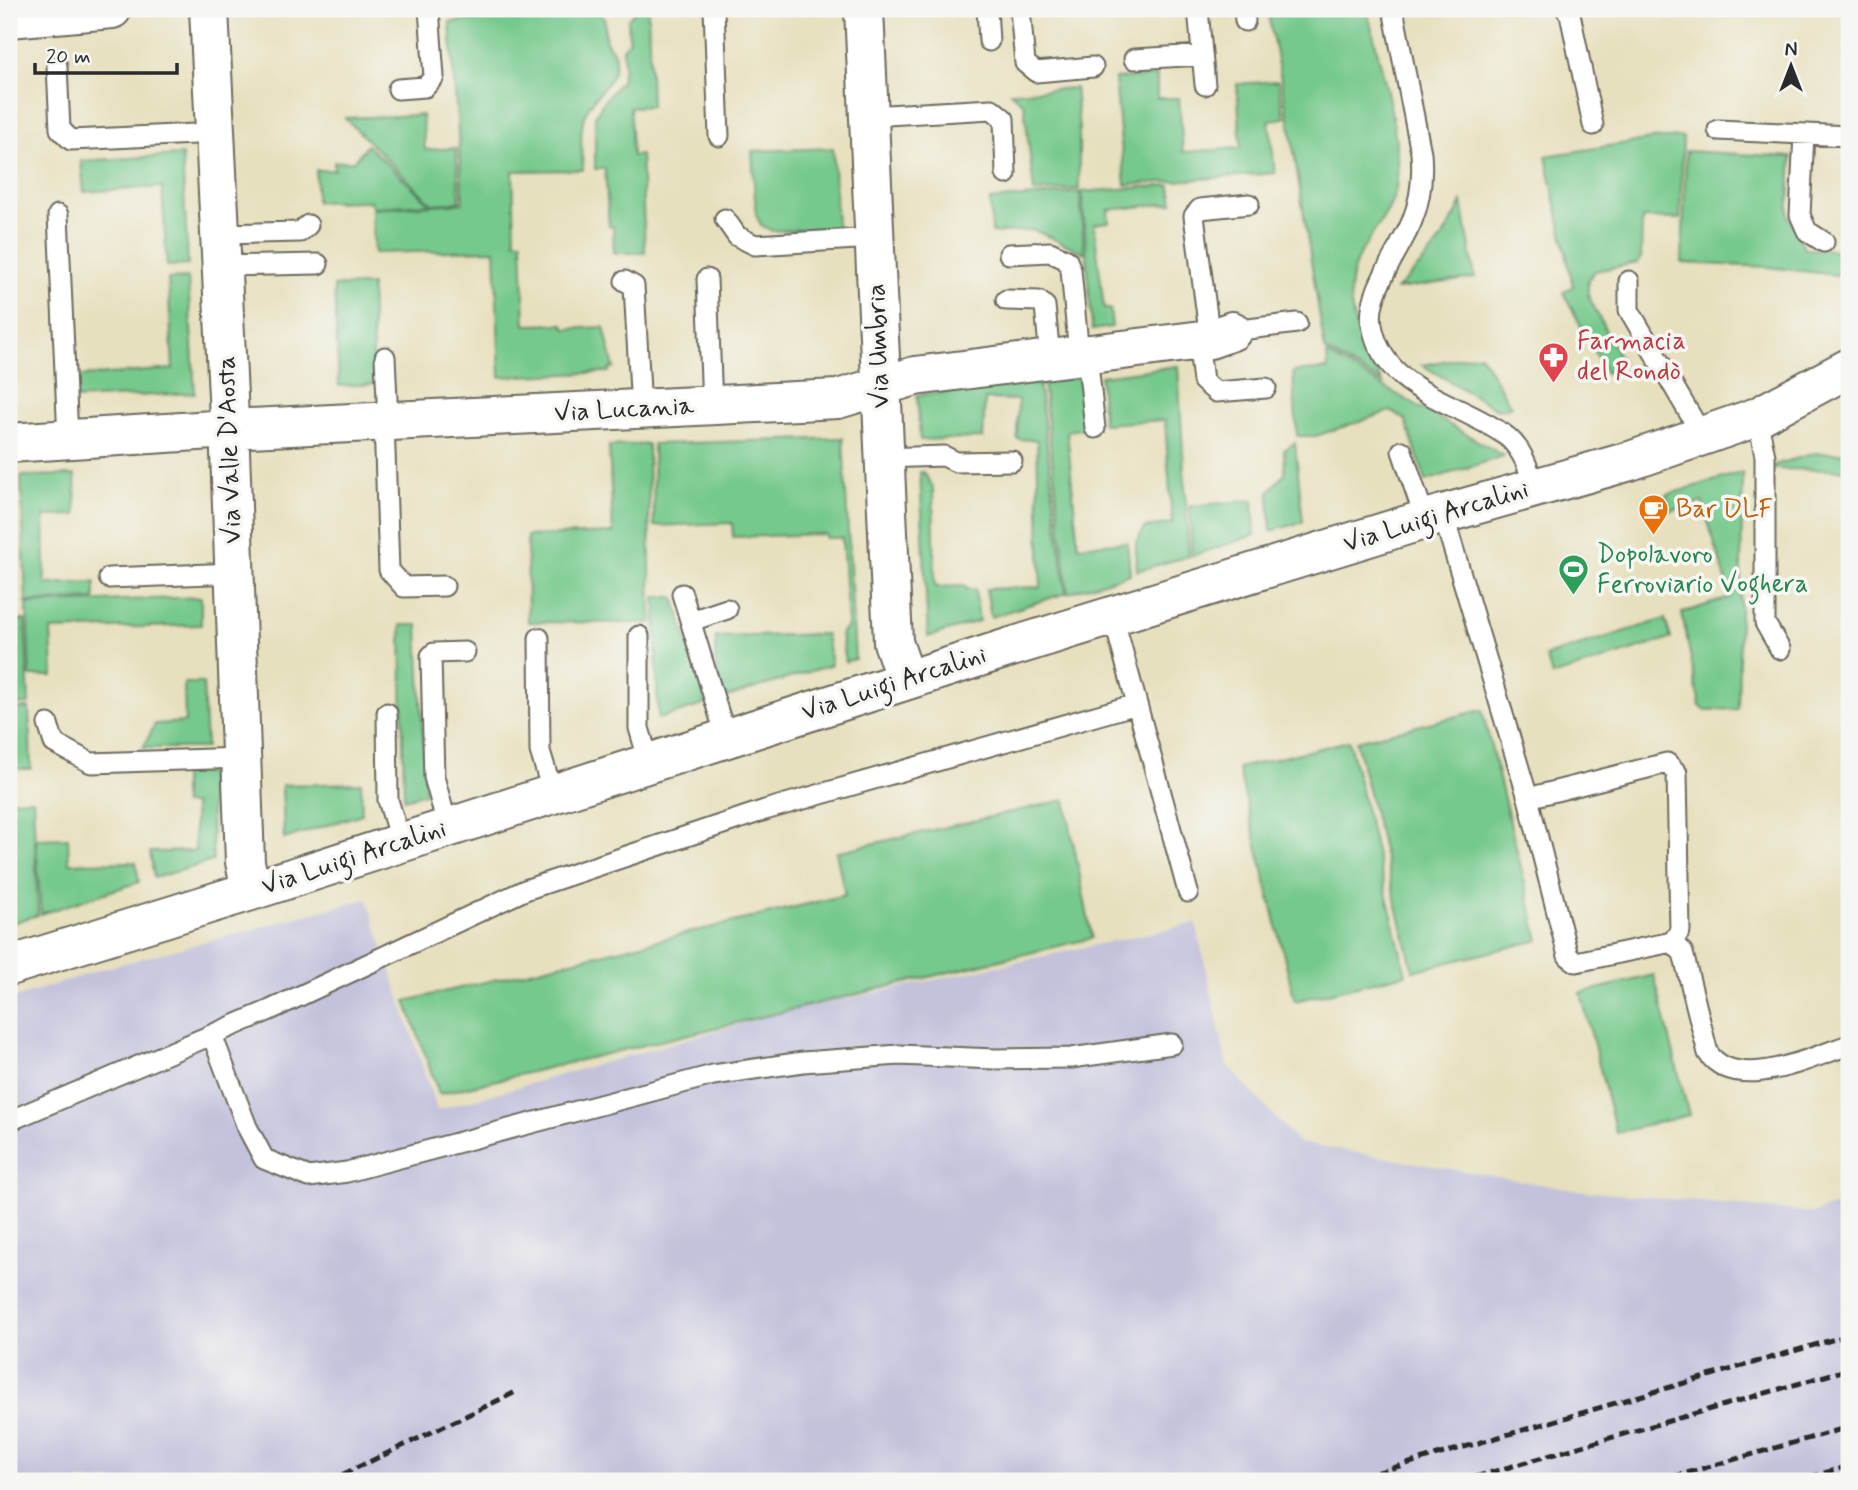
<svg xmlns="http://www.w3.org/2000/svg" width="1858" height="1490" font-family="Mynerve,sans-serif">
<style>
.industrial{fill:#c3c1db}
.green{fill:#76c98c;stroke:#507a5c;stroke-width:2}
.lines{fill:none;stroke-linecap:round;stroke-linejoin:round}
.lane-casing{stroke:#6d6a5e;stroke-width:23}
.street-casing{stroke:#6d6a5e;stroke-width:42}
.lane{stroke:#fff;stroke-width:19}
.street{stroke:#fff;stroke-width:38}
.rail{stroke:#2b2b2b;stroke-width:5;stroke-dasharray:10 5;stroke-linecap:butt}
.labels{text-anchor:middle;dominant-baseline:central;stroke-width:7;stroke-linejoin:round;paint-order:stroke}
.health-label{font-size:26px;fill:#be3a42;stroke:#f6f6f2;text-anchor:start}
.street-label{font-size:26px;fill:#2b2b2b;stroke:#f6f6f2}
.food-label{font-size:26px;fill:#c56008;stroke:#f6f6f2;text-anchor:start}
.leisure-label{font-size:26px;fill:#27864d;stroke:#f6f6f2;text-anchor:start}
</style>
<rect width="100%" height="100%" fill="#f6f6f2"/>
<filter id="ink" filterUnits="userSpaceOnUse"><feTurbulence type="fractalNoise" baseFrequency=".0143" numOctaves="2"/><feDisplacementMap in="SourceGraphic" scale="14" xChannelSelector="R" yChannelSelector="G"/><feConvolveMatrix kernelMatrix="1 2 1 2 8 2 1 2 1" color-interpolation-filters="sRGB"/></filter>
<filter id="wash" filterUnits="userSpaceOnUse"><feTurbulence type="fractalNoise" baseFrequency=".00686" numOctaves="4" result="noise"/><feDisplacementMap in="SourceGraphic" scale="28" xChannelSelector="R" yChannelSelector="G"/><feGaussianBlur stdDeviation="1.57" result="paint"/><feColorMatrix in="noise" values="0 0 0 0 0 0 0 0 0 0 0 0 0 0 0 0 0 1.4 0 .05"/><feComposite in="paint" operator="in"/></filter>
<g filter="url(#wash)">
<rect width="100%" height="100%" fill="#e7e0be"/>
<path class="industrial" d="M 367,899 L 437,1110 L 768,1016 L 1196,923 L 1227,1065 L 1299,1143 L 1574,1190 L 1814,1213 L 1849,1201 L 1849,1481 L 9,1481 L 9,1000 L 102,969 Z"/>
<path class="green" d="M 648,9 L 651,106 L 630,107 L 632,156 L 641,155 L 645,253 L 614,253 L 613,227 L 609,226 L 605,169 L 595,169 L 595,116 L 603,102 L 621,81 L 624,67 L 623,49 L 629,40 L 628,19 L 636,10 Z
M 1267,9 L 1367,9 C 1378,57 1404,140 1396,188 C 1393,207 1376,228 1366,244 C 1333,293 1358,338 1383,383 L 1325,350 L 1289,120 Z
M 598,12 L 605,19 C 605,25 604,35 606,41 C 611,52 616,48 615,65 C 614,82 594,95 587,110 C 578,128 582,150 583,170 L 513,171 L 515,241 L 522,241 L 525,325 L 564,324 L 565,329 L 604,327 L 614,368 L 610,368 L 609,372 L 500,377 L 495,250 L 374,253 L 372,209 L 463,203 L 450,22 Z
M 1157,76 L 1157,98 L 1179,98 L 1183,152 L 1241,148 L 1237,84 L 1278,81 L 1285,118 L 1269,120 L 1275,173 L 1125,185 L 1115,79 Z
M 1075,88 L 1079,130 L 1079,189 L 1034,192 L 1024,104 L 1010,92 Z
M 422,115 L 425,150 L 456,148 L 460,202 L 432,204 L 345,118 Z
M 1683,137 L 1680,219 L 1642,218 L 1641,258 L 1638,263 L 1595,271 L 1588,280 L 1588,295 L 1622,363 L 1606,373 L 1563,292 L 1573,286 L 1546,156 L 1652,139 Z
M 367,145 L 430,204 L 372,207 L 371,201 L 316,202 L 316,170 L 334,170 L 334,162 L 354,161 Z
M 833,148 L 837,228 L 772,231 L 761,225 L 756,215 L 752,151 Z
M 1686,151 L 1792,157 L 1788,215 L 1805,249 L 1843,250 L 1844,270 L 1836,275 L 1768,267 L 1682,263 Z
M 182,155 L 188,265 L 167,266 L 162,187 L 84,192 L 81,161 Z
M 1170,185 L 1173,203 L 1108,210 L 1109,222 L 1094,224 L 1104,309 L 1110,309 L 1112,327 L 1092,330 L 1082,192 Z
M 1080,192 L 1084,253 L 1034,230 L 992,233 L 990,200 Z
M 1462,202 L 1475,278 L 1397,289 C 1427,259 1444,241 1462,202 Z
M 188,278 L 195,393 L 75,399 L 73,385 L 82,376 L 173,369 L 168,279 Z
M 371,285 L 374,384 L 339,386 L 334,286 Z
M 1327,354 L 1504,456 L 1426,481 L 1405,419 L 1390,411 L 1316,436 L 1297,436 L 1293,372 L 1328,369 Z
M 1480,354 L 1511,406 L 1503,410 L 1495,408 L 1422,365 Z
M 1178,366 L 1189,556 L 1137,571 L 1136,542 L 1145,528 L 1172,523 L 1165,420 L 1103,424 L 1100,376 Z
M 1079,377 L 1083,429 L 1067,431 L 1078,546 L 1127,542 L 1130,574 L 1068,593 L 1043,381 Z
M 1039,383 L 1066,593 L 991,617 L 986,589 L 1041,587 L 1037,440 L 1017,439 L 1018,400 L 985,399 L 983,438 L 920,440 L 917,395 Z
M 843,438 L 855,659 L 845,662 L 841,633 L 848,626 L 842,538 L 826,538 L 826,534 L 733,537 L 732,523 L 654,526 L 653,444 Z
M 1295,443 L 1303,522 L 1271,531 L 1269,492 L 1285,473 L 1284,450 Z
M 648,444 L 651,623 L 528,622 L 527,536 L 613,533 L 609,446 Z
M 1816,453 L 1849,453 L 1849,470 L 1774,469 L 1774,465 Z
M 920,472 L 923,472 L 933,487 L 935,587 L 966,586 L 966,589 L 975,589 L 979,621 L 928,637 Z
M 1743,472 L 1738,709 L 1705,710 L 1700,706 L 1682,613 L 1731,597 L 1702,502 L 1670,511 L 1666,495 Z
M 75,475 L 76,515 L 44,516 L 45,584 L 95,582 L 95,599 L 26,602 L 21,476 Z
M 1253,500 L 1255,535 L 1192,556 L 1190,506 Z
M 201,597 L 201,625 L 51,630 L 53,676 L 30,676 L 27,604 Z
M 655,597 L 674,597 L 706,704 L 658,719 Z
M 1665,619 L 1671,638 L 1552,676 L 1546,656 Z
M 25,620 L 29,704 L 9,705 L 9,621 Z
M 401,625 L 418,625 L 425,793 L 404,799 Z
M 826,634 L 831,665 L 724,698 L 715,660 L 716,637 Z
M 184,683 L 203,683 L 206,748 L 143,748 L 155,724 L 185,722 Z
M 29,708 L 31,769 L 9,769 L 9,709 Z
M 1482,710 L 1539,940 L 1413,971 L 1356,741 Z
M 1349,741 L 1406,974 L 1295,1001 L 1238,768 Z
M 209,773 L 213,861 L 154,878 L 150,852 L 195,851 L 194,804 L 183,804 L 183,774 Z
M 361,783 L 362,814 L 284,839 L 282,785 Z
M 33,799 L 38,915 L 9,924 L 9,800 Z
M 1065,800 L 1092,938 L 439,1094 L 406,1001 L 845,895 L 836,852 Z
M 68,838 L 69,863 L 136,862 L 139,882 L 41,914 L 36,839 Z
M 1654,975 L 1689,1115 L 1616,1133 L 1581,993 Z"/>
</g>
<g filter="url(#ink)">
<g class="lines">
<defs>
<path id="lane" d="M 714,9 L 719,136
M 987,9 L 989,41
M 1020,9 L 1025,63 L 1036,72 L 1093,67
M 1198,9 L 1205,85
M 1244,9 L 1245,21
M 1393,9 L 1421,153 C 1423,176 1421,199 1412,221 C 1400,251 1366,293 1372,325 C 1383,390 1455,401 1502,433 C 1521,445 1528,467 1535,487
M 1566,9 L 1570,14 L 1593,125
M 1134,59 L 1202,55
M 57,66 L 60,129 L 71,140 L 216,133
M 398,89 L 425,87 L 434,77 L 429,9
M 869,116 L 992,109 L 1004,119 L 1006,174
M 1718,130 L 1849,136
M 1804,134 L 1800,215 L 1807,231 L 1824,242
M 58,215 L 68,439
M 725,219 L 737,236 L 755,245 L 874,238
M 220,234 L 300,232 L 308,225
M 1009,254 L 1050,252 L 1067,260 L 1071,270 L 1079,355
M 222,266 L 318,264
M 707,279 L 712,406
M 625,281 L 634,286 L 641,409
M 1629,281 L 1629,310 L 1702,435
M 1006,300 L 1039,301 L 1045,306 L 1050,358
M 1232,331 L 1297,323
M 1210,339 L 1194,216 L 1200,209 L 1249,204
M 1198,340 L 1203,381 L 1216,392 L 1266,388
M 1087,354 L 1095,428
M 385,357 L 388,421
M 1757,417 L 1765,456 L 1765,623 L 1780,649
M 384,421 L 389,570 L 404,587 L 444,586
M 1402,451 L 1425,519
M 883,458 L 944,456 L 956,462 L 1012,461
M 1443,514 L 1528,798 L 1568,956 L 1576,962 L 1672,942 L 1680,931 L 1677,773 L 1667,763 L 1528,798
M 109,578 L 235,573
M 682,594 L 726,737
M 1113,616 L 1188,892
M 691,621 L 727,609
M 639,636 L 639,728 L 649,762
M 539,638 L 540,751 L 553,794
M 387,713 L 388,800 L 401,843
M 48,724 L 54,743 L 91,763 L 241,758
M 448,828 L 434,777 L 431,656 L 434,653 L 465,652
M 1672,942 L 1683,953 L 1708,1053 C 1737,1094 1811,1057 1849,1045
M 212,1035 L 247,1127 L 264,1159 L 309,1177 L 347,1172 L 713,1075 L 803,1062 L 899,1055 L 995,1059 L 1071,1058 L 1172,1044
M 9,1121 L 270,1010 L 525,890 L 765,810 L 1137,704"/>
<path id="street" d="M 209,9 L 228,396 L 245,862 L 251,891
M 864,9 L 893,642 L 906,680
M 9,18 L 112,9
M 9,443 L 229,429 L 838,399 L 915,376 L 1210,339 L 1232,331
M 9,966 L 251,891 L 995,652 L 1443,514 L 1630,461 L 1757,417 L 1849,368"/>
</defs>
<use href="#lane" class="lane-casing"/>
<use href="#street" class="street-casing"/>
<use href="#lane" class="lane"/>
<use href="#street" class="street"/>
<path class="rail" d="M 329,1481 L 518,1391
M 1348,1481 L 1849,1335
M 1461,1481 L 1849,1369
M 1658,1481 L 1849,1427
M 1795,1481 L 1849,1466"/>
</g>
</g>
<defs>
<symbol id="pharmacy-pin" viewBox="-11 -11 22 30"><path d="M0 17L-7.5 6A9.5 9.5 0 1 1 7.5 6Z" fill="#e0444e" stroke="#f6f6f2"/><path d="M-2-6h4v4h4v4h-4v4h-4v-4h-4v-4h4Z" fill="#fff"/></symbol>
<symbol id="cafe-pin" viewBox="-11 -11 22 30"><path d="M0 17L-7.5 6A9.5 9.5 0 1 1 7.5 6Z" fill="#e8710a" stroke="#f6f6f2"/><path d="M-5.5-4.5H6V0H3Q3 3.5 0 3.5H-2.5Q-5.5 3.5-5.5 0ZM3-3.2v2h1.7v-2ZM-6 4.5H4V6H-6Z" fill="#fff"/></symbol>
<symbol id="stadium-pin" viewBox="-11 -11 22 30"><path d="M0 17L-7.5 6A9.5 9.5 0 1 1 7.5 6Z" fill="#2e9e5b" stroke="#f6f6f2"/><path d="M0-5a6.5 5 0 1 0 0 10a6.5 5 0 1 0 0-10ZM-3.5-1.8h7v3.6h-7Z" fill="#fff"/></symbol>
</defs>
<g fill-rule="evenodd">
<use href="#pharmacy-pin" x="1536" y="340" width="35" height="47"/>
<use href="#cafe-pin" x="1636" y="492" width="35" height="47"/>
<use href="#stadium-pin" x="1556" y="552" width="35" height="47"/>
</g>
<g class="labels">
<g class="health-label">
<text x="1577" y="342">Farmacia<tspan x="1577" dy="30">del Rondò</tspan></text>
</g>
<g class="street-label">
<text transform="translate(879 346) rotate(-92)">Via Umbria</text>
<text transform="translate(624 410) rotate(-3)">Via Lucania</text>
<text transform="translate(230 450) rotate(-92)">Via Valle D'Aosta</text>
<text transform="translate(1436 517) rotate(-17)">Via Luigi Arcalini</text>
<text transform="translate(894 684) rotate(-18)">Via Luigi Arcalini</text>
<text transform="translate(354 858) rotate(-18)">Via Luigi Arcalini</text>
</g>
<g class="food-label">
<text x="1676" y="510">Bar DLF</text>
</g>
<g class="leisure-label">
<text x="1597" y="555">Dopolavoro<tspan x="1597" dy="30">Ferroviario Voghera</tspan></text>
</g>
</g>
<rect width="1858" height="1490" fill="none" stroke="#f6f6f2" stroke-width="35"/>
<g transform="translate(1791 66)" stroke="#f6f6f2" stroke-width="5" paint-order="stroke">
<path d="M0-5L12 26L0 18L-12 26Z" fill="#2b2b2b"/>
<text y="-10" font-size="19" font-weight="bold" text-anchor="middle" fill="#2b2b2b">N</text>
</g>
<path d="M35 63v10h142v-10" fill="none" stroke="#2b2b2b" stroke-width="3.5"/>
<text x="46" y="63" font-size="21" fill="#2b2b2b" stroke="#f6f6f2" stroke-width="5" paint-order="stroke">20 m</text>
</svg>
